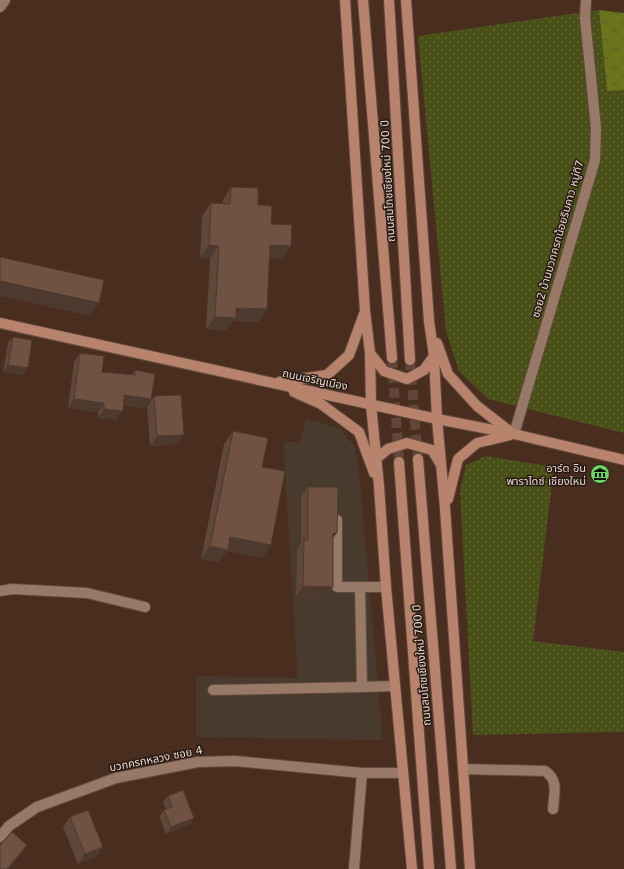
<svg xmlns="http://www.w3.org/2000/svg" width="624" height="869" font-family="'DejaVu Sans','Noto Sans Thai',sans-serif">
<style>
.commercial{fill:#483a2c}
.grass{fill:url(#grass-dots)}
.forest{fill:url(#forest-crowns)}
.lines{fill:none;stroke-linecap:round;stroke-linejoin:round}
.major-tunnel{stroke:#61473a;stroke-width:10;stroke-dasharray:10 5;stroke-linecap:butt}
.minor-casing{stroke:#624b3e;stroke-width:12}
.major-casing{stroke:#624b3e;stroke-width:12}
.minor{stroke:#987968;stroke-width:10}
.major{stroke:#b7836c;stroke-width:10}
.wall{fill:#5f4739}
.shaded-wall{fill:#4e392e}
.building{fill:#6f5242;stroke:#4e392e}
.labels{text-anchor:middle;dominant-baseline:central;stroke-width:3;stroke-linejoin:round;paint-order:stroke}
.street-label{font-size:11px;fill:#e8d6cd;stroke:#261a13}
.poi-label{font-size:11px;fill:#e8d6cd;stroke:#261a13;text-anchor:end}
</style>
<defs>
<pattern id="grass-dots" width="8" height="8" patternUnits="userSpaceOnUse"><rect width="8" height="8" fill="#485018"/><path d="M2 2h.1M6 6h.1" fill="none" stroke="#626838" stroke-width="1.8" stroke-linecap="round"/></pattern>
<pattern id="forest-crowns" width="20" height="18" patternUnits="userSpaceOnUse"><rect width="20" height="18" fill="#6a741c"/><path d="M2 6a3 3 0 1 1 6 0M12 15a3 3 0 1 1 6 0" fill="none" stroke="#5a5d2b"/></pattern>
</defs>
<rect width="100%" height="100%" fill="#492e20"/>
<path class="commercial" d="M 306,418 L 341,429 L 355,447 L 359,472 L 383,740 L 196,737 L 196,676 L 298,678 L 283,442 L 300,442 Z"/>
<path class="grass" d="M 599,10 L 607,91 L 624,90 L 624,433 L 488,399 L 459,371 L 446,331 L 418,36 Z
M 486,456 L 554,467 L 533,641 L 624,652 L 624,732 L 473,735 L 460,490 L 466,465 Z"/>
<path class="forest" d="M 599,10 L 624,13 L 624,90 L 607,91 Z"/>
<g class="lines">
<path class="major-tunnel" d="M 392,358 L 399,462
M 410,360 L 418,459"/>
<defs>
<path id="minor" d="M 0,7 L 5,0
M 514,434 L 595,160 L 596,128 L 585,18 L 586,0
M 337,520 L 337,587 L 386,587
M 0,591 L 12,589 L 87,593 L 145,607
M 362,687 L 395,686
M 213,690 L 362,687 L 360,587
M 463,769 L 545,771 C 559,780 554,794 553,809
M 0,837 L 9,826 L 37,807 L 116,778 L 198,762 L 235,761 L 362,773 L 403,773
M 354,869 L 362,773"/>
<path id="major" d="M 345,0 L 365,311 L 370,353 L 371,405 L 379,486 L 386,587 L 412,869
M 363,0 L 392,358
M 389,0 L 410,360
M 406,0 L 429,321 L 434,356 L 437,419 L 445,508 L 470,869
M 0,323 L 437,419 L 514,434 L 624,460
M 437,343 L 448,374 L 477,406 L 512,433
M 370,353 L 384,371 L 407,379 L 424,370 L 434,356
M 279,382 L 327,375 L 349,355 L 364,314
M 294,392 L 321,404 L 359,432 L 374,473
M 377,458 L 388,449 L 407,443 L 432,450 L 440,463
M 418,459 L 451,869
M 399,462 L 429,869
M 448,499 L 458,459 L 477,443 L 510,435"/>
</defs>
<use href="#minor" class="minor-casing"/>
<use href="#major" class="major-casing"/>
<use href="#minor" class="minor"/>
<use href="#major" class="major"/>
</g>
<path class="wall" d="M 231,187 L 258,205 L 271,224 L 291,246 L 282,259 L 270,258 L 267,309 L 258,322 L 234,321 L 227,330 L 206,329 L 210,259 L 200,258 L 202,216 L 211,203 L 222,204 L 223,200 Z
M 13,337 L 23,375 L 3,372 L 8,343 Z
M 80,353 L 102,372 L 132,375 L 135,370 L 144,408 L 124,405 L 117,420 L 98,418 L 98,412 L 68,408 L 74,362 Z
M 154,396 L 177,444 L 150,446 L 147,406 Z
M 233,431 L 262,467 L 271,545 L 262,558 L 227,551 L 219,562 L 201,559 L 224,444 Z
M 308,487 L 333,538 L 333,587 L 326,597 L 296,596 L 297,549 L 301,543 L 301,497 Z
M 168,796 L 190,824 L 166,834 L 159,816 L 164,810 L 166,809 L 163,802 Z
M 70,817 L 103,847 L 96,857 L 78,864 L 63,827 Z"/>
<path class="shaded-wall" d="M 209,245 L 219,246 L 210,259 L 200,258 Z
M 270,245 L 291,246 L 282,259 L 261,258 Z
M 0,281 L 99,303 L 90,316 L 0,296 Z
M 236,308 L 267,309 L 258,322 L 234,321 L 227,330 L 206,329 L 215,317 Z
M 8,365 L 28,368 L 23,375 L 3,372 Z
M 124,395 L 151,399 L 144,408 L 118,404 Z
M 74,399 L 104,403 L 98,412 L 68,408 Z
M 104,409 L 123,411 L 117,420 L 98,418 Z
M 184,435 L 177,444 L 150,446 L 157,436 Z
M 333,533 L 337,533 L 330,542 Z
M 230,537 L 271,545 L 262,558 L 227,551 L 219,562 L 201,559 L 210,546 Z
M 303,586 L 333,587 L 326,597 L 296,596 Z
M 194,818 L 190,824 L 166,834 L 171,827 Z
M 27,845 L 21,855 L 9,869 L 7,869 Z
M 103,847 L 96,857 L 78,864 L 85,854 Z"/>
<path class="building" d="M 231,187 L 258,188 L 258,205 L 272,206 L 271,224 L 292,225 L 291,246 L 270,245 L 267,309 L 236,308 L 236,318 L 215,317 L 219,246 L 209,245 L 211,203 L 230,204 Z
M 0,257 L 104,280 L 99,303 L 0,281 Z
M 13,337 L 32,340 L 28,368 L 8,365 Z
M 80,353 L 104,356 L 102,372 L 135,375 L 135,370 L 155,374 L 151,399 L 124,395 L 123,411 L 104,409 L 104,403 L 74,399 Z
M 181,395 L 184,435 L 157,436 L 154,396 Z
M 233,431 L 268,438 L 262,467 L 285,471 L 271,545 L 230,537 L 228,550 L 210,546 Z
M 308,487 L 338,487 L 337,533 L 333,533 L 333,587 L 303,586 L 304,540 L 308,540 Z
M 183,790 L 194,818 L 171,827 L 164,810 L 172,807 L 168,796 Z
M 88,810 L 103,847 L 85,854 L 70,817 Z
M 12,832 L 27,845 L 7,869 L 0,869 L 0,845 Z"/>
<defs>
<symbol id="museum-disc" viewBox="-11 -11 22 22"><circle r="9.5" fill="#69d464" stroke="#261a13"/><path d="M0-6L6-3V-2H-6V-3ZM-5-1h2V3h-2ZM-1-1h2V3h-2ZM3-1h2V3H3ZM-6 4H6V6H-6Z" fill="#111"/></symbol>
</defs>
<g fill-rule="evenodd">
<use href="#museum-disc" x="589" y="463" width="22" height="22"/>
</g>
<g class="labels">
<g class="street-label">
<text transform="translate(388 181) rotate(-93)">ถนนสมโภชเชียงใหม่ 700 ปี</text>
<text transform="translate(558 239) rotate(-74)">ซอย2 บ้านบวกครกน้อยริมคาว หมู่ที7</text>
<text transform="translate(315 380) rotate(12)">ถนนเจริญเมือง</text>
<text transform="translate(422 665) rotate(-95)">ถนนสมโภชเชียงใหม่ 700 ปี</text>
<text transform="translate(156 759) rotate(-11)">บวกครกหลวง ซอย 4</text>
</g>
<g class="poi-label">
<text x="586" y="468">อาร์ต อิน<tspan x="586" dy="13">พาราไดซ์ เชียงใหม่</tspan></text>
</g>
</g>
</svg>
